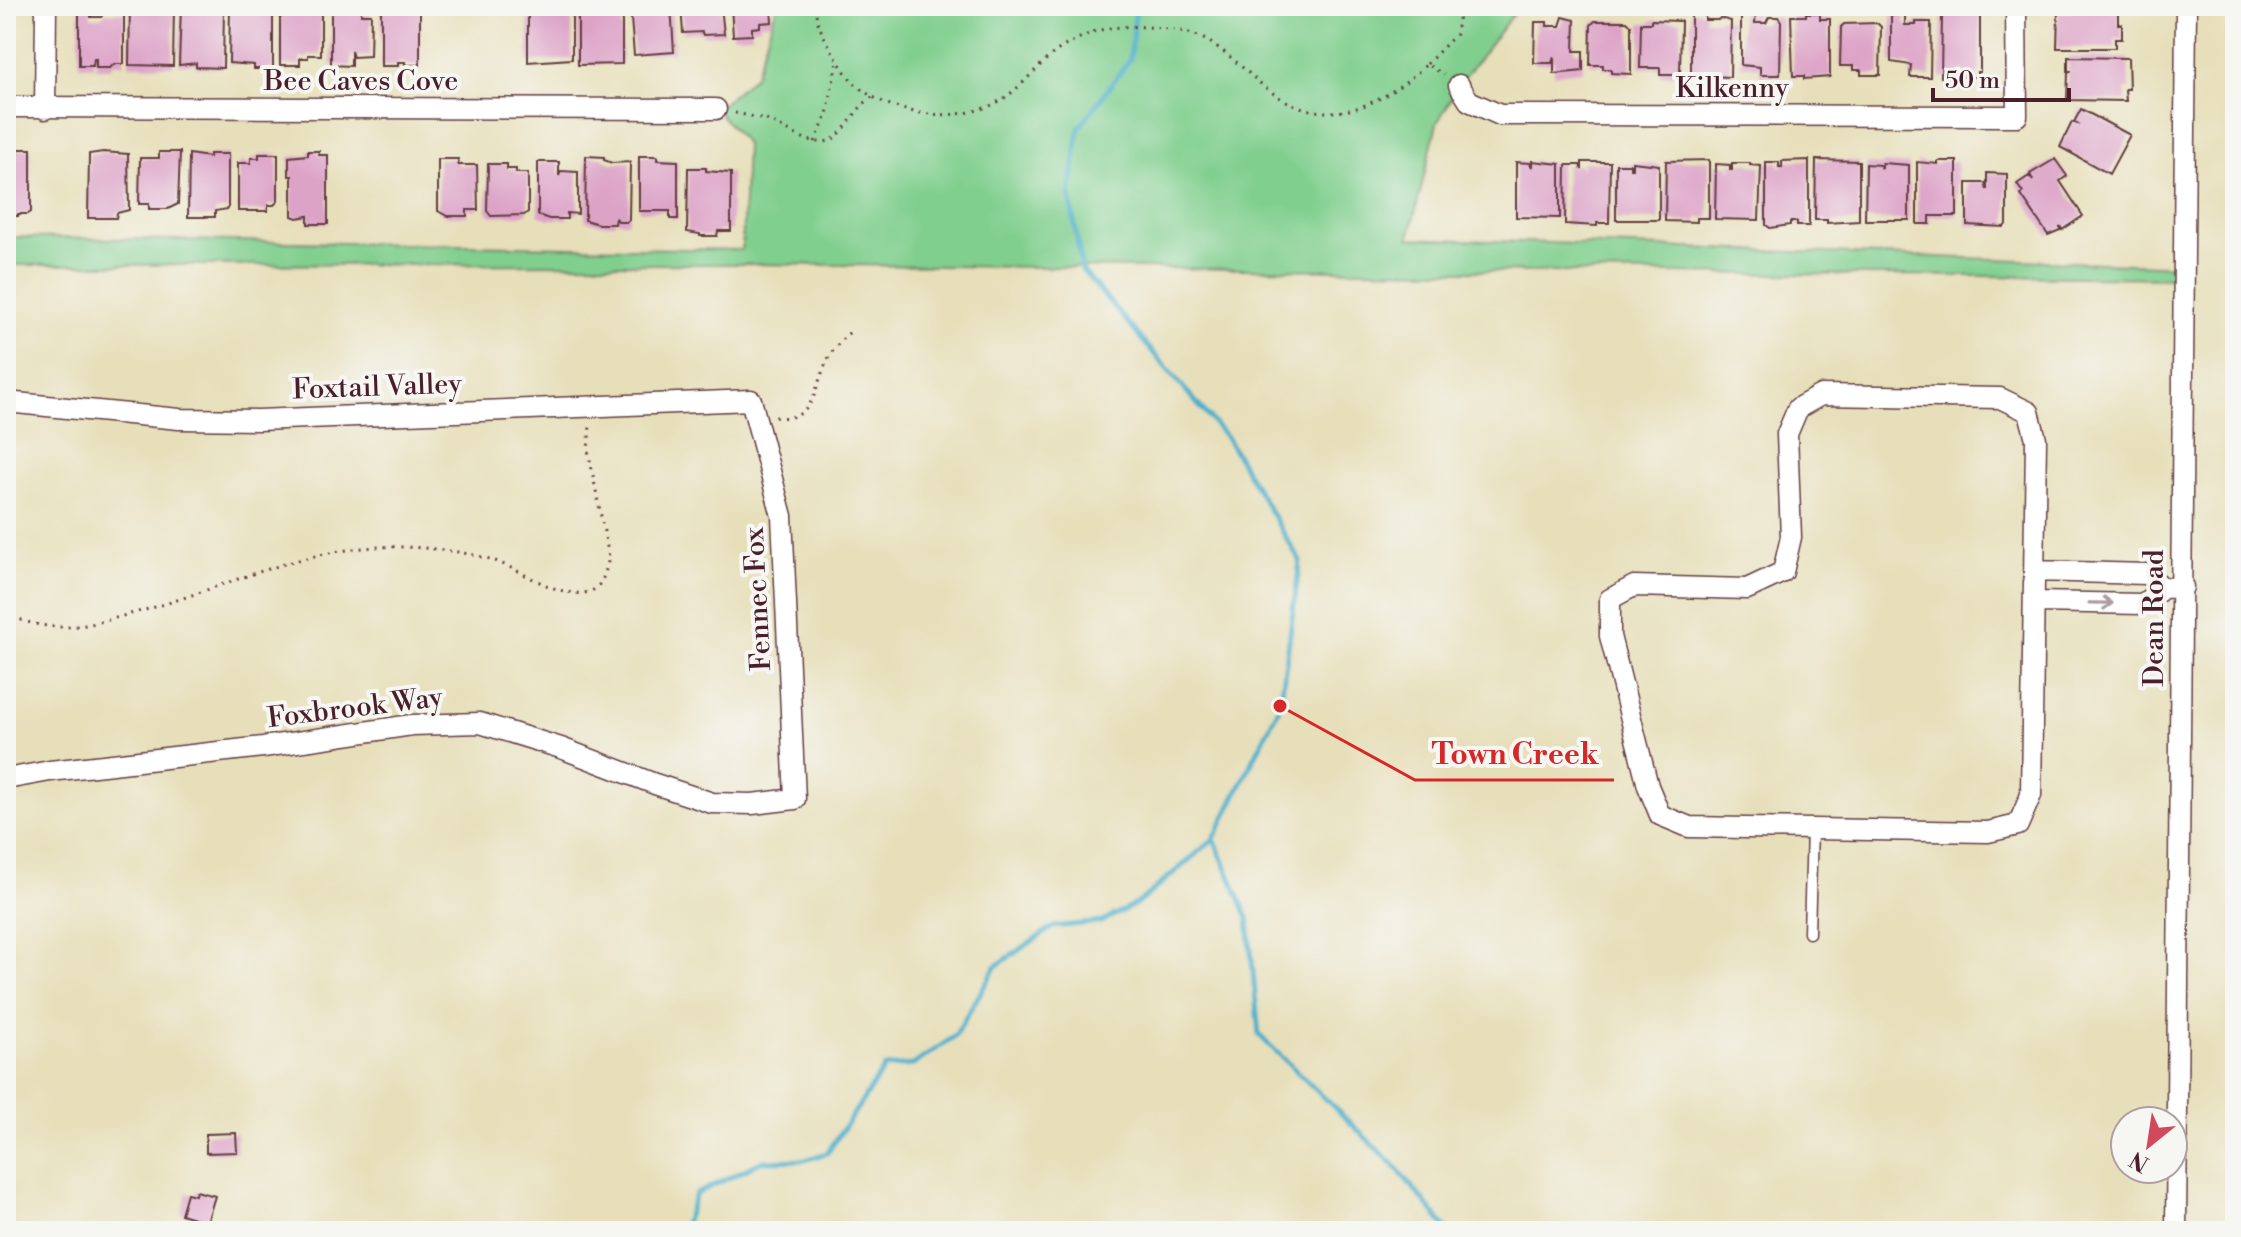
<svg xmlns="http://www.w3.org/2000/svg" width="2241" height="1237" font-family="'Libre Bodoni',serif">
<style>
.green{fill:#80cf8e;stroke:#65775c;stroke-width:2}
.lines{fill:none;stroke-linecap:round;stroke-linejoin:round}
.stream{stroke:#4bafca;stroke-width:5}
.building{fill:#dda3c7}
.service-casing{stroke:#623c40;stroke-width:13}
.minor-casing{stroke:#623c40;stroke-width:23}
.path{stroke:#623c40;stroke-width:3;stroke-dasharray:2 6;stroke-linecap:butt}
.service{stroke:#fff;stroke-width:10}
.minor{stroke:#fff;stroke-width:20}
.oneway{stroke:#ae9aa0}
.labels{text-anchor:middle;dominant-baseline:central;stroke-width:8;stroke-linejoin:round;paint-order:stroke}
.street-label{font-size:28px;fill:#4a1f2b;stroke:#f6f6f2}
.leader{fill:none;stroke:#d62828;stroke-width:3}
.callout-dot{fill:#d62828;stroke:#f6f6f2;stroke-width:3}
.callout-label{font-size:30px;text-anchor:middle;font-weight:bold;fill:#d62828;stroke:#f6f6f2;stroke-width:8;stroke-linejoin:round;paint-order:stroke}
</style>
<rect width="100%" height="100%" fill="#f6f6f2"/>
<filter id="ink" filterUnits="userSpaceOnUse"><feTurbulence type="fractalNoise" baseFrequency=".0125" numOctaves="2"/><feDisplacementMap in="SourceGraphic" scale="16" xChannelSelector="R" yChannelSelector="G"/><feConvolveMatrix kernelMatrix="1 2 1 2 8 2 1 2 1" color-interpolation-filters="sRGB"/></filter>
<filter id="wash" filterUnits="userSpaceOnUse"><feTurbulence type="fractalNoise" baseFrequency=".006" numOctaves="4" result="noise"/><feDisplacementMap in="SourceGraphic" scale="32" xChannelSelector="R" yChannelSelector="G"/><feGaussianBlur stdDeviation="1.8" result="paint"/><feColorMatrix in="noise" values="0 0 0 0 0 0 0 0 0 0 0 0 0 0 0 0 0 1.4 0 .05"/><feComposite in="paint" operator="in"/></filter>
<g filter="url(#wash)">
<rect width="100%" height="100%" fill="#e7dfba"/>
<path class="green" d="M 777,6 L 1519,6 L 1459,85 L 1437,123 L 1409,238 L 2185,266 L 2185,278 L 732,264 L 6,265 L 6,237 L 742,250 L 746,144 L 716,109 L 755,76 Z"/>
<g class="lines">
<path class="stream" d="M 1214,839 L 1248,918 L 1259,1035 L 1394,1165 L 1449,1231
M 541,1231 L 546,1231
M 682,1231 L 696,1194 L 763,1161 L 805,1160 L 827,1153 L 885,1067 L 913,1065 L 955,1036 L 996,966 L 1053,927 L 1101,922 L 1138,903 L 1214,839 L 1280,706 L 1300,561 L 1226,437 L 1082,270 L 1070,196 L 1079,128 L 1130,59 L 1136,6"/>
</g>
<g id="blocks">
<path class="building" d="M 130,6 L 174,6 L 173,66 L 129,65 Z
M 181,6 L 224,7 L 223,68 L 196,67 L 196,63 L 179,65 Z
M 230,6 L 273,6 L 273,69 L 254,69 L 254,65 L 229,63 Z
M 393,6 L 420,6 L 420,65 L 405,65 L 405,62 L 398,62 L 398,66 L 381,66 L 381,10 L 393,8 Z
M 528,6 L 572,6 L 572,59 L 528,62 Z
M 578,6 L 622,6 L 622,64 L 578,65 Z
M 630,6 L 671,6 L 674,52 L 634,55 Z
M 681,6 L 721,6 L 724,34 L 703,35 L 702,32 L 683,33 Z
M 731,6 L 771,6 L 772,22 L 760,23 L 760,27 L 752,28 L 752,35 L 733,36 Z
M 79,8 L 91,8 L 91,17 L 101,17 L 105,12 L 124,12 L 124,64 L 114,64 L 110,68 L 96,68 L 96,59 L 94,59 L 93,66 L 79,66 Z
M 291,8 L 321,8 L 321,55 L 308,55 L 308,58 L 300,58 L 300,65 L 280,65 L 280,18 L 285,14 L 290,13 Z
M 2070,9 L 2118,10 L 2118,24 L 2122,24 L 2122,39 L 2115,39 L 2115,48 L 2057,48 L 2058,12 L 2070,12 Z
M 335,10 L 361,10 L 361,14 L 371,14 L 370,56 L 353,57 L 351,51 L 351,66 L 331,65 L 331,15 Z
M 1691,11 L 1705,12 L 1705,20 L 1718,20 L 1720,18 L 1731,21 L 1730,77 L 1711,76 L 1711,73 L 1691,75 Z
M 1741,13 L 1756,13 L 1755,23 L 1766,23 L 1769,17 L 1778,17 L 1781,21 L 1780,75 L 1760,75 L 1760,67 L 1741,65 Z
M 1806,13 L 1820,13 L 1820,19 L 1830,19 L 1830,77 L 1804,79 L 1804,76 L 1793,76 L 1791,16 L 1806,16 Z
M 1980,14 L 1980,72 L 1977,72 L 1977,77 L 1964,77 L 1964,70 L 1961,70 L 1961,78 L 1941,77 L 1942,15 Z
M 1891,15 L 1905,15 L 1905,25 L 1916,25 L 1916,22 L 1931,22 L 1930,77 L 1910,77 L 1911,65 L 1891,62 Z
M 1563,17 L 1575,20 L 1574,51 L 1583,51 L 1583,71 L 1554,74 L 1554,57 L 1552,63 L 1534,63 L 1535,22 L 1547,22 L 1547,26 L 1560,26 Z
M 1651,20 L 1681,21 L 1680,75 L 1660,75 L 1660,68 L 1640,68 L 1641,23 L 1651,23 Z
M 1595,21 L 1627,21 L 1631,25 L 1631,74 L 1611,73 L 1611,69 L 1603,69 L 1603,65 L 1590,65 L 1591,25 Z
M 1877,23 L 1881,27 L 1880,75 L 1861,75 L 1861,70 L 1853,70 L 1853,66 L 1840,66 L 1841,27 L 1844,24 Z
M 2068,57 L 2128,58 L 2129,89 L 2125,89 L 2126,101 L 2067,100 L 2068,73 L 2072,71 L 2068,71 Z
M 2081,109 L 2130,135 L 2109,174 L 2060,147 L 2072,122 L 2079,124 L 2074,122 Z
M 12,149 L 31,149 L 31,212 L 28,214 L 18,214 L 18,216 L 6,216 L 6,152 L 12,152 Z
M 308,151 L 319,151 L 319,155 L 328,155 L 328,224 L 308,224 L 308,216 L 297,218 L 292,216 L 292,176 L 289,176 L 289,157 L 308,155 Z
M 103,152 L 128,154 L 129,210 L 117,213 L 116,218 L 88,218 L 89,154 Z
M 159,152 L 180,152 L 178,204 L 168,209 L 149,209 L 149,204 L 139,204 L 140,158 L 159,158 Z
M 189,154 L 209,157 L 209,154 L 228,154 L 228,209 L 215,211 L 215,217 L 188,217 Z
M 259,154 L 278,154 L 278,201 L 274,205 L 268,205 L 268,211 L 238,211 L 238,163 L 251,163 L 251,158 L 259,158 Z
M 586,156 L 604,157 L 604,160 L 612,163 L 630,162 L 629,220 L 627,222 L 619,222 L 616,218 L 615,224 L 598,224 L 585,220 Z
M 639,156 L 657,156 L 657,160 L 678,161 L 678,219 L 670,219 L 670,211 L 639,211 Z
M 438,159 L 458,159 L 458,165 L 477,165 L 478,210 L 467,210 L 467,216 L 447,216 L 438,211 Z
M 2055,159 L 2067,176 L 2060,181 L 2083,216 L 2062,230 L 2060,226 L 2060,230 L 2048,235 L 2021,195 L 2023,193 L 2017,184 L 2029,176 L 2033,181 L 2030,174 Z
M 1709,160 L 1709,218 L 1697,218 L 1697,222 L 1665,221 L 1666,161 Z
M 1809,160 L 1809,226 L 1797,226 L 1797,222 L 1790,222 L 1790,225 L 1770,228 L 1766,225 L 1766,162 L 1779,162 L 1779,167 L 1782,167 L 1782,161 Z
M 1816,160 L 1859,161 L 1859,221 L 1827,223 L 1827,220 L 1815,220 Z
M 1532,161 L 1560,164 L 1560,218 L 1516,217 L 1516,162 L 1530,163 L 1532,167 Z
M 1938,161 L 1957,161 L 1957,216 L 1930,216 L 1930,224 L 1917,224 L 1917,162 L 1938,164 Z
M 538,162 L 559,162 L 559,176 L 561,171 L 578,172 L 578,214 L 567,213 L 567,219 L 549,219 L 538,215 Z
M 1582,162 L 1610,162 L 1609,223 L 1597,223 L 1597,226 L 1565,224 L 1566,165 L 1580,165 L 1582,170 Z
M 1632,162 L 1659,165 L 1659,220 L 1616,220 L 1616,164 L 1630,164 L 1630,169 L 1632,169 Z
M 1732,163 L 1750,163 L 1750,165 L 1761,166 L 1759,220 L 1715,219 L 1716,164 L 1730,165 L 1730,170 L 1732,170 Z
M 1882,163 L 1909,165 L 1909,220 L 1865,220 L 1866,164 L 1880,165 L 1882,169 Z
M 488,164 L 507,164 L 507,169 L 516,169 L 516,173 L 528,173 L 528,212 L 524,215 L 491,216 L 487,211 Z
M 688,168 L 706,168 L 706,171 L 731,173 L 731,231 L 718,231 L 717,236 L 700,236 L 700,234 L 687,232 Z
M 1987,173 L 2007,174 L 2007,223 L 2004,227 L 1967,225 L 1967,183 L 1985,183 L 1987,190 Z
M 236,1133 L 237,1152 L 206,1153 L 206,1134 Z
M 196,1191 L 215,1196 L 207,1222 L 181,1214 L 187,1193 L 195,1195 Z"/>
</g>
</g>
<g filter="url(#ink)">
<use href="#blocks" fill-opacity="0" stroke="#623c40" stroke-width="2"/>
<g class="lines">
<defs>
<path id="service" d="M 1809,933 L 1812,829"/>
<path id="minor" d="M 1459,85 L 1469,101 L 1500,115 L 2017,116 L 2016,6
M 6,107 L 716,109
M 45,109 L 46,6
M 1821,395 L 2000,398 L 2029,412 L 2036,439 L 2031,795 L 2018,825 L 1988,832 L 1689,827 L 1660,815 L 1648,786 L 1610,636 L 1610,599 L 1634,586 L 1747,589 L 1783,572 L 1791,537 L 1787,434 L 1798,408 Z
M 6,402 L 179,419 L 258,420 L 751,400 L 782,516 L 795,799 L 752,804 L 712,803 L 655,784 L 561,748 L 480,723 L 412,725 L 263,747 L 50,771 L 6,779
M 2034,571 L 2147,574 L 2163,588
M 2034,602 L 2143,604 L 2163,588 L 2183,587
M 2176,1231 L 2186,6"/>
</defs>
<use href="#service" class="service-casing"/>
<use href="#minor" class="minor-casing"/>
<path class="path" d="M 815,6 C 816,21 821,32 829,45 C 837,60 848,79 861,89 C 897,116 954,123 994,104 C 1017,93 1034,69 1054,53 C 1065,45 1079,38 1091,33 C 1112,24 1153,26 1175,30 C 1212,35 1234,61 1261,84 C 1321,134 1375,111 1427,64 L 1444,75
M 1427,64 L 1456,34 L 1460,6
M 735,113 C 745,115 756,117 766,120 C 786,127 816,153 836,137 C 851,124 855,108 874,96
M 815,142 L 827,115 L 837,61
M 775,417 C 813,422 813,394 824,368 C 830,352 839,342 851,331
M 6,613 C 22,622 40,626 58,627 C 82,628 108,620 130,614 C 212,593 292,551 377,547 C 413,546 452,549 486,558 C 516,566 553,596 583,593 C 602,592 606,571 609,557 L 588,450 L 590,425"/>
<use href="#service" class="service"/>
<use href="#minor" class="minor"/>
</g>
<defs><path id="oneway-shaft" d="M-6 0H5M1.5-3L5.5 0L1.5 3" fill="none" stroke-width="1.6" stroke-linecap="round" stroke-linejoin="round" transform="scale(2)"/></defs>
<use class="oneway" href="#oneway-shaft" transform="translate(2101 603) rotate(1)"/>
</g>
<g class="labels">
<g class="street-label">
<text x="361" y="81">Bee Caves Cove</text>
<text x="1732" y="88">Kilkenny</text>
<text transform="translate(377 387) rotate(-2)">Foxtail Valley</text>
<text transform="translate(758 599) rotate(-93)">Fennec Fox</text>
<text transform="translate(2154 618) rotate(-90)">Dean Road</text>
<text transform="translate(355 708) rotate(-7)">Foxbrook Way</text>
</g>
</g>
<path class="leader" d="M1280 706L1415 780H1614"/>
<circle class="callout-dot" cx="1280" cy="706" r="8"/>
<g class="callout-label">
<text x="1515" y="764">Town Creek</text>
</g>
<rect width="2241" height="1237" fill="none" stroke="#f6f6f2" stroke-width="32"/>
<g transform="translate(2149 1145) rotate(210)"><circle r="38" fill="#f6f6f2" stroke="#b1a0a2" stroke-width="2"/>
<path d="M0-6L14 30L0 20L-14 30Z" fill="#d1495b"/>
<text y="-12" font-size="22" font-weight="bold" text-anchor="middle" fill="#4a1f2b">N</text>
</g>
<path d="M1933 88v12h136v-12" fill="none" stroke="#4a1f2b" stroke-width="4"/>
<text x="1945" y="88" font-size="24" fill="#4a1f2b" stroke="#f6f6f2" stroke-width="6" paint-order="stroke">50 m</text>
</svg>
